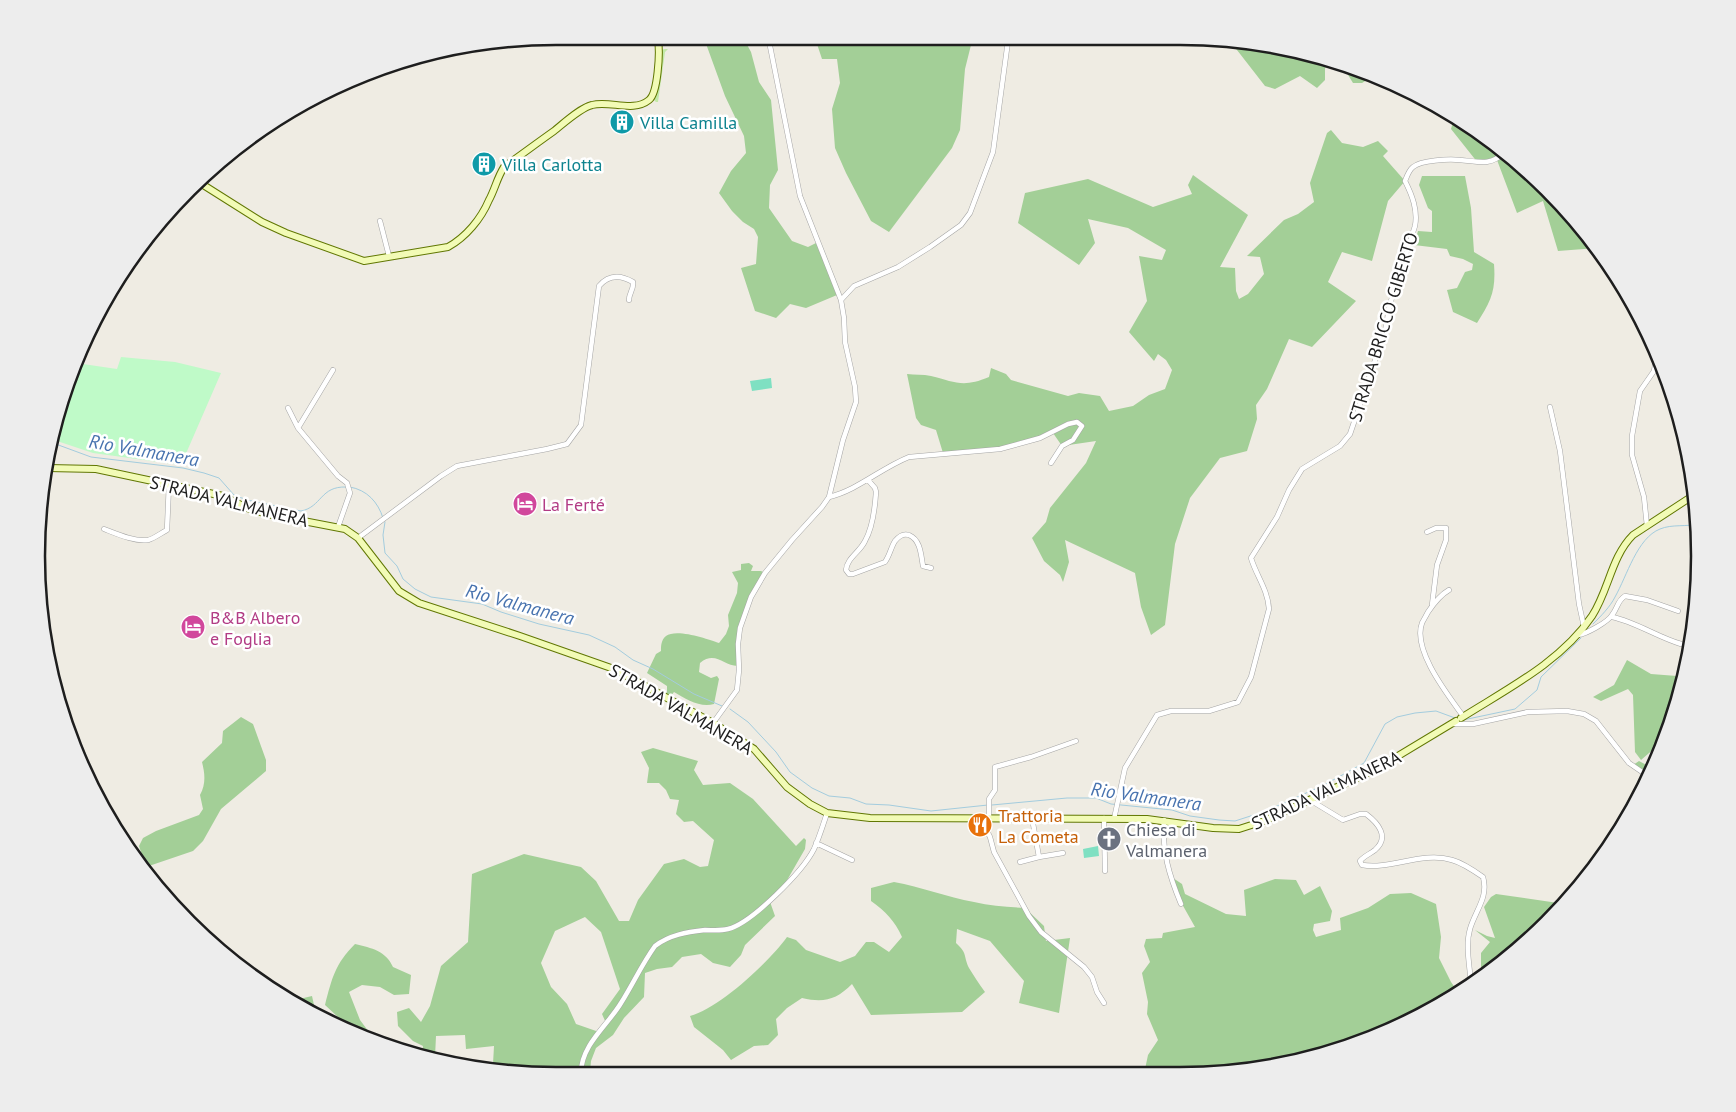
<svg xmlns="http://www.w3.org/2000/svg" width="1736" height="1112" font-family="'PT Sans',sans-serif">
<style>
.grass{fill:#c3eaa8}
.forest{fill:#a3cf97;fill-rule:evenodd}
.park{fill:#bffac8}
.pitch{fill:#7fe0c2}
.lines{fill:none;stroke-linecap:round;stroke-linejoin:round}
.stream{stroke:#a3ccde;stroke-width:1}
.street-casing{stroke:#a5a5a5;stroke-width:5.5}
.secondary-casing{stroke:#617703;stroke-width:8}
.street{stroke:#fff;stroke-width:4.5}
.secondary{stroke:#f2fbb6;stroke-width:6}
.labels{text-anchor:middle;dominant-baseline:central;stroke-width:5;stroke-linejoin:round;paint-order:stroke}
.culture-label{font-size:18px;fill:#0d838f;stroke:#fff;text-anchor:start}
.street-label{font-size:18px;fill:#1e1e1e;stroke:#fff}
.hotel-label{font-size:18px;fill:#b23c85;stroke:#fff;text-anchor:start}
.food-label{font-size:18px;fill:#c56008;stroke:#fff;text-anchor:start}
.worship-label{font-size:18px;fill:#5b616d;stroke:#fff;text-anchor:start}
.water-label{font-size:19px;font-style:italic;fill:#4873af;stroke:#fff}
.rim{fill:none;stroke:#1e1e1e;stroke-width:2.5}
</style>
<rect width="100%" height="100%" fill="#efece3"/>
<path class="grass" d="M 665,49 L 668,49 L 665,52 L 658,102 L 656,102 L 653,99 L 658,87 L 661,50 Z"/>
<path class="forest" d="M 705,41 L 745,41 L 751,52 L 759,82 L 771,100 L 778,170 L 770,185 L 769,208 L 792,241 L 808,247 L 816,243 L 837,295 L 806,308 L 790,304 L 776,318 L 755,311 L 741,268 L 756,264 L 758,237 L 754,229 L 743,222 L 732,211 L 719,193 L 731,171 L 746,153 L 744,136 L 725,96 Z
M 816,41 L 972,41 L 965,69 L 960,130 L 952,148 L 889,232 L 871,221 L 846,173 L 835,148 L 832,109 L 840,83 L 837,59 L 822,59 Z
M 1230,41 L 1248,41 L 1315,54 L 1372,77 L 1362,83 L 1353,83 L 1342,65 L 1332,63 L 1325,68 L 1325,80 L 1317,88 L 1300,76 L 1275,89 L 1265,86 Z
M 1454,119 L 1522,165 L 1592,239 L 1597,248 L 1558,251 L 1543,201 L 1517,213 L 1497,160 L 1478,163 L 1451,129 Z
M 1331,130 L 1342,143 L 1363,147 L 1378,141 L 1388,151 L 1383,156 L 1405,181 L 1388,201 L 1372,261 L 1342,252 L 1328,282 L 1356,301 L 1312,347 L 1289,339 L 1267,389 L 1256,405 L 1257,419 L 1247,451 L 1220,458 L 1190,498 L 1175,544 L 1165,625 L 1151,635 L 1141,607 L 1135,573 L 1065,540 L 1069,562 L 1063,582 L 1060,575 L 1044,561 L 1032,538 L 1046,522 L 1050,508 L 1086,463 L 1096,441 L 1062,446 L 1053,433 L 1000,449 L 943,453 L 936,430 L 921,425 L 916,418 L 907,374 C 915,375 923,374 931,376 C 955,382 963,388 989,377 L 991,368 L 1006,374 L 1011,380 L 1068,396 L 1079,393 L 1100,396 L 1109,411 L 1133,406 L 1149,395 L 1165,389 L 1172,370 L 1166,360 L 1158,354 L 1154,361 L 1129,332 L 1147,301 L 1139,256 L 1162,260 L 1166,250 L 1128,228 L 1088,219 L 1095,243 L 1079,265 L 1018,223 L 1025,193 L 1088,179 L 1153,207 L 1192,194 L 1188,185 L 1193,175 L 1248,215 L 1220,267 L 1235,268 L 1236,291 L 1239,299 L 1248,294 L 1264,274 L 1260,257 L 1247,256 L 1284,220 L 1298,214 L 1314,202 L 1310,183 L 1327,133 Z
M 1422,176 L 1465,176 L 1471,208 L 1474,252 L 1494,264 C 1496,291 1491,301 1477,323 L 1453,312 L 1447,290 L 1457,288 L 1465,272 L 1472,270 L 1473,264 L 1463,259 L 1450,256 L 1447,249 L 1414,245 L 1418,231 L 1432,232 L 1432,211 L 1428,208 L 1419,185 Z
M 749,563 L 753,566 L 751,571 L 761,571 L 765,573 L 751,597 L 740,627 L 739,666 C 724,667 716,650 700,663 L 699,672 L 711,678 L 717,676 L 719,679 L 714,704 C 700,708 686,699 674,692 L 670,697 L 664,696 L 667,692 L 667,686 L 647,673 L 656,654 L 661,651 C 661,646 661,640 666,636 C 676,628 708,639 719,643 L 726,634 L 729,626 L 728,615 L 737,593 L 738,583 L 732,572 L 741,570 L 741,564 Z
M 1687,659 L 1672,723 L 1669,730 L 1661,735 L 1664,741 L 1660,751 L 1656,747 L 1641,760 L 1635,752 L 1633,695 L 1628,689 L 1601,701 L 1593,697 L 1614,685 L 1627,660 L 1651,674 L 1677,676 Z
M 241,717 L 253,724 L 266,760 L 266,771 L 221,809 L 203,841 L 193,851 L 143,868 L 135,857 L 142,855 L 139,846 L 143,838 L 156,831 L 199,815 L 203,809 L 200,795 C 206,784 205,774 202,762 L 222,743 L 223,731 Z
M 653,748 L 698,761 L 694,770 L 703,785 L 730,783 L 753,799 L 796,846 L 804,838 L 806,840 L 805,849 L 786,882 L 769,899 L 775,916 L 745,945 L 741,955 L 730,967 L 713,963 L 701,954 L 682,957 L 672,967 L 657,969 L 645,973 L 644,997 L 624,1018 L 613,1035 L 596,1048 L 591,1061 L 590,1072 L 538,1072 L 538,1068 L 508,1066 L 503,1071 L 488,1071 L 475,1068 L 493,1064 L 494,1046 L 466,1049 L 465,1035 L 436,1036 L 435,1057 L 422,1053 L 423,1046 L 413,1041 L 398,1026 L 397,1012 L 409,1008 L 421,1022 L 430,1006 L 441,966 L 468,942 L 472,874 L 524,854 L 581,867 L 596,881 L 619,921 L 629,921 L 638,900 L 664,864 L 684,859 L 700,867 L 708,866 L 714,840 L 693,821 L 684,822 L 676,814 L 679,800 L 670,799 L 666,790 L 659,783 L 647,783 L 649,768 L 641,752 ZM 585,917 L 601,932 L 620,989 L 602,1014 L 606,1023 L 599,1032 L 576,1024 L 567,1004 L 551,987 L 541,963 L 555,931 Z
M 1639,761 L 1652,768 L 1649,774 L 1633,765 Z
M 1170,876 L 1182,884 L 1185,894 L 1226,914 L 1246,916 L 1244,890 L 1275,879 L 1296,880 L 1304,895 L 1320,886 L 1332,911 L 1330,921 L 1314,924 L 1313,930 L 1316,937 L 1341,930 L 1340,918 L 1368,908 L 1390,894 L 1411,893 L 1436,904 L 1441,937 L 1439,958 L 1451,982 L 1458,992 L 1410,1022 L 1314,1058 L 1214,1075 L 1144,1074 L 1148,1055 L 1158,1040 L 1147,1014 L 1148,1002 L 1142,973 L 1150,962 L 1144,946 L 1146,939 L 1162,938 L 1163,933 L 1195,927 L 1182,904 Z
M 894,882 C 921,887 947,897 974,902 C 991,906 1008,907 1025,908 L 1044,926 L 1046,941 L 1070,938 L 1059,1013 L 1019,1003 L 1024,981 L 990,941 L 957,929 L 956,943 C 968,954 963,955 969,968 C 974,976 979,984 985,992 L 962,1012 L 871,1015 L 852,984 C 836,1000 824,1003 802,998 L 787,1008 L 776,1019 L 778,1035 L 768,1045 L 754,1046 L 731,1060 L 723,1050 L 694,1027 L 690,1016 C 720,1008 768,963 787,937 L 796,940 L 806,950 L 840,962 L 855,956 L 866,942 L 874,942 L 889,952 L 902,937 C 895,921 885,911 871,901 L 871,888 Z
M 1496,894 L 1565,904 L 1497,968 L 1481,978 L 1481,953 L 1490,942 L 1475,930 L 1487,936 L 1495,938 L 1484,907 L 1491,897 Z
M 355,944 C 372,948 386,951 393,967 L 411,975 L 409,994 L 394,995 L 380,987 L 362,985 L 349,992 L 360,1020 L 369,1032 L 371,1040 L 357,1036 L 345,1030 L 339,1018 L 325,1005 C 332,978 335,964 355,944 Z
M 312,996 L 316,1014 L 291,1001 Z"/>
<path class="park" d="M 121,357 L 175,362 L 221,373 L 181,465 L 93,453 L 54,440 L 64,389 L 76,363 L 117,369 Z"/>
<path class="pitch" d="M 771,378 L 772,388 L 752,391 L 750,381 Z
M 1098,846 L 1099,856 L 1084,858 L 1083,849 Z"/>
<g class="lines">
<path class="stream" d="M 53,443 L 91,457 L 183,468 L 204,473 L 219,478 L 234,495 L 247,500 L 301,511 C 322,507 320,486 346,487
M 350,487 C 367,490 378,502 383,518
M 385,522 L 383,535 L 385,553 L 397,566 L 403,579 L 415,589 L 431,597 L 482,604 L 501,612 L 539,624 L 589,635 L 615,647 L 633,660 L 653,669 L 694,694 L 722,706
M 1593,624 C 1601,616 1610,607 1615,597 C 1627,576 1637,538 1660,529 C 1672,524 1686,527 1699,524
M 730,709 L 748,722 L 776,752 L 790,772 L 812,788 L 829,796 L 850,798 L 866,804 L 889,805 L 931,811 L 988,805
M 1463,720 L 1515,709 L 1537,690 L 1541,677 L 1581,638
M 992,805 L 1067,798 L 1096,798 L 1111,804 L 1172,810 L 1190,816 L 1219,820 L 1235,821 L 1266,811 L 1324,785 L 1364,763 L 1385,724 L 1397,717 L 1415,713 L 1436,711 L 1455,718"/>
<defs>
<path id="street" d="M 380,221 L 389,256
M 841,300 L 854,286 L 898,267 L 930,247 L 961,225 L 970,213 L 993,152 L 1008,41
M 333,370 L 298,428 L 338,476 L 347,483 L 350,493 L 338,527
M 1550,407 L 1560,451 L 1579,604 L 1584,627
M 288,408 L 298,428
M 868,480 L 875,488 L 876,492 C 875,508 873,527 865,541 C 860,552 847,558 846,570 L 849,574 L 853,574 L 885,562 C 890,555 891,547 895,541 C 899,536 903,533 909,535 C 921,540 921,556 923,566 L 931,568
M 829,497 C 858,490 881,468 909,457 L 1000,449 L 1040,438 L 1068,424 L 1077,422 L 1082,426 L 1073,440 L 1062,446 L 1051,463
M 1647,526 L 1644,497 L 1632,455 L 1632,436 L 1640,391 L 1654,371 L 1657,354
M 104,529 C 117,534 135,542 148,540 C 155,538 161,533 167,530 L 169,484
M 1427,532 L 1436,528 L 1446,528 L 1446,540 L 1437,565 L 1432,605
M 358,538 L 441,476 L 457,466 L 547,449 L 567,444 L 581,425 L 599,286 C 609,274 621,275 633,282 C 634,289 629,293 629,300
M 1449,590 C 1440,595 1434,603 1428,612 C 1426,616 1424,619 1422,623 C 1412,650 1448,695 1463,716
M 1612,617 C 1636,622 1657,637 1681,644
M 1578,635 C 1586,634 1608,622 1612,615 C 1618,608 1617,601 1625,596 L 1647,600 L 1678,611
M 713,723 L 737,690 L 739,670 L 738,644 L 740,628 L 751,597 L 765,573 L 792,540 L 822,507 L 829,497 L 843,440 L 856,402 L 855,387 L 845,342 L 844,318 L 841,300 L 800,196 L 769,41
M 1453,724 L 1473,724 L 1528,712 L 1567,711 L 1584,714 L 1596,721 L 1629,763 L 1648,776
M 1310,800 L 1343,820 L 1360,814 L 1366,814 C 1378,823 1390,837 1375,850 C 1370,854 1364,856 1360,861 L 1362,865 C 1391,870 1422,851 1452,860 C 1463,863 1473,870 1483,877 C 1489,897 1475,911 1470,929 C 1465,946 1470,967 1471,984
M 986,817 L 986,829 L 990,837 L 994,852 L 1029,916 L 1041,932 L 1084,967 L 1092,977 L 1097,992 L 1104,1003
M 989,817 L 989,799 L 995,790 L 995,767 L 1031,757 L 1076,741
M 1032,818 L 1039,857 L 1063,853
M 1104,818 L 1105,871
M 1114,819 L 1125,768 L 1157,715 L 1171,711 L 1209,711 L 1238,702 L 1251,677 L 1269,609 C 1268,590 1256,575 1251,558 L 1277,517 L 1289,490 L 1302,469 L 1340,446 L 1350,434 L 1385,331 L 1390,304 L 1415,226 C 1418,210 1412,195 1405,181 C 1407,176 1409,170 1413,167 C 1421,160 1449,159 1460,160 C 1477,161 1489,167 1504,153
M 1164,820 C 1162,852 1169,875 1181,904
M 816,843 L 852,860
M 1020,862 L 1039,857
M 581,1072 C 582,1044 608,1025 621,1003 C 633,984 642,964 655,946 C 669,935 687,932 705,930 C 713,930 720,931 728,929 C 752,923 803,871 814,849 C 819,838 823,825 827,813"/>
<path id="secondary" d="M 197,181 L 262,222 L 286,233 L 364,261 L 448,247 C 466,237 481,219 489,200 C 495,189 497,178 504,167 C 521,155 537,143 554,131 C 564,123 580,108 592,105 C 610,100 633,113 649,100 C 658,93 660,52 658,41
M 48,468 L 96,469 L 223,496 L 247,508 L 267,514 L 345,529 L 358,538 L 399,591 L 419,603 L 520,636 L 614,669 L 713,723 L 754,749 L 787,787 L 810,804 L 827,813 L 870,818 L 1147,819 L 1213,828 L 1239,829 L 1264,821 L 1378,768 L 1456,721
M 1461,718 C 1507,689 1561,662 1592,616 C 1609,590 1611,557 1633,535 L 1694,495"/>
</defs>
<use href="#street" class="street-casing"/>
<use href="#secondary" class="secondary-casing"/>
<use href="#street" class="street"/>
<use href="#secondary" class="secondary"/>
</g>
<defs>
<symbol id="building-disc" viewBox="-11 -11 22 22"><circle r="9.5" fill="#0f9aa8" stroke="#fff"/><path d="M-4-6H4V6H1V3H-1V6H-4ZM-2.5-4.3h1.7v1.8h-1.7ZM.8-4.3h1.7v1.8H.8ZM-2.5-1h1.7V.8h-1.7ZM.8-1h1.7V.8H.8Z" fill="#fff"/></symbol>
<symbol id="hotel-disc" viewBox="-11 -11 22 22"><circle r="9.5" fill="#d1479c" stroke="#fff"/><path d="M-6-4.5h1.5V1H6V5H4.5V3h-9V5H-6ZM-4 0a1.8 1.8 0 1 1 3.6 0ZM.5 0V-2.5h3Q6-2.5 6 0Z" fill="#fff"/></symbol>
<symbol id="restaurant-disc" viewBox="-11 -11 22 22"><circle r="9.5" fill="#e8710a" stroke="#fff"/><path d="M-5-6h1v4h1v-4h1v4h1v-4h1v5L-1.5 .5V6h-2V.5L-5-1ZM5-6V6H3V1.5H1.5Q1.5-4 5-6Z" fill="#fff"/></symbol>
<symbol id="church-disc" viewBox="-11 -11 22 22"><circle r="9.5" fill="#6b7280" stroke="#fff"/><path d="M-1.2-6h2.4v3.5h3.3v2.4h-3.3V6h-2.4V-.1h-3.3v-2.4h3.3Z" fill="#fff"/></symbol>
</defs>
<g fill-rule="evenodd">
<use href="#building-disc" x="608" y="108" width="28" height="28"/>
<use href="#building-disc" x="470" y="150" width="28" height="28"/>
<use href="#hotel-disc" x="511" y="490" width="28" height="28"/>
<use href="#hotel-disc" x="179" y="613" width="28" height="28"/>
<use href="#restaurant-disc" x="966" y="811" width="28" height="28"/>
<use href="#church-disc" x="1095" y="825" width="28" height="28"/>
</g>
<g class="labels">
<g class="culture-label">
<text x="640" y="122">Villa Camilla</text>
<text x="502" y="164">Villa Carlotta</text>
</g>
<g class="street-label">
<text transform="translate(1383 327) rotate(-73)">STRADA BRICCO GIBERTO</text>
<text transform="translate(229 501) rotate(14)">STRADA VALMANERA</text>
<text transform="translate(681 709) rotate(30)">STRADA VALMANERA</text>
<text transform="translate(1326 790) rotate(-25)">STRADA VALMANERA</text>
</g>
<g class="hotel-label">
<text x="542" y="504">La Ferté</text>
<text x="210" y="617">B&amp;B Albero<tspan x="210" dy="21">e Foglia</tspan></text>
</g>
<g class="food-label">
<text x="998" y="815">Trattoria<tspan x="998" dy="21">La Cometa</tspan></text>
</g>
<g class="worship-label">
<text x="1126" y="829">Chiesa di<tspan x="1126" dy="21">Valmanera</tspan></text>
</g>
<g class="water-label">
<text transform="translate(144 450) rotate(10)">Rio Valmanera</text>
<text transform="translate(520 604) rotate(15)">Rio Valmanera</text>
<text transform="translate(1146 796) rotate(8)">Rio Valmanera</text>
</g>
</g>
<path d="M0 0H1736V1112H0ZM556 45H1180A511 511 0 0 1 1691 556V556A511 511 0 0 1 1180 1067H556A511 511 0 0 1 45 556V556A511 511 0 0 1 556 45Z" fill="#ededed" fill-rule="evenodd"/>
<path class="rim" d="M556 45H1180A511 511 0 0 1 1691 556V556A511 511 0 0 1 1180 1067H556A511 511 0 0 1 45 556V556A511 511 0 0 1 556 45Z"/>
</svg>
